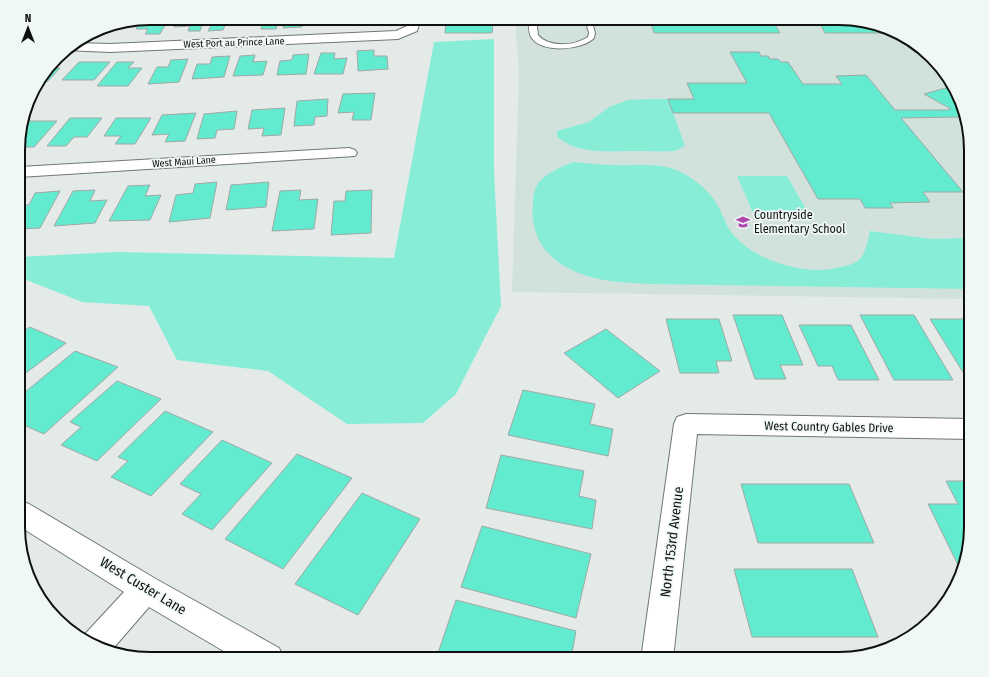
<svg xmlns="http://www.w3.org/2000/svg" width="989" height="677" font-family="'Fira Sans Condensed',sans-serif">
<style>
.built{fill:#d1e2dd}
.green{fill:#88edd6}
.building{fill:#62ebcf;stroke:#a1a8a6}
.lines{fill:none;stroke-linecap:round;stroke-linejoin:round}
.lane-casing{stroke:#707775;stroke-width:2}
.street-casing{stroke:#707775;stroke-width:2}
.lane{fill:#fff;fill-rule:evenodd}
.street{fill:#fff;fill-rule:evenodd}
.labels{text-anchor:middle;dominant-baseline:central;stroke-width:3.5;stroke-linejoin:round;paint-order:stroke}
.far-street-label{font-size:10px;fill:#0f1111;stroke:#f0f8f6}
.poi-label{font-size:12px;fill:#0f1111;stroke:#f0f8f6;text-anchor:start}
.street-label{font-size:12px;fill:#0f1111;stroke:#f0f8f6}
.near-street-label{font-size:14px;fill:#0f1111;stroke:#f0f8f6}
.rim{fill:none;stroke:#0f1111;stroke-width:2}
</style>
<rect width="100%" height="100%" fill="#e3eae8"/>
<path class="built" d="M 515,18 L 847,18 L 881,25 L 919,45 L 957,92 L 971,142 L 971,299 L 512,292 L 519,73 Z"/>
<path class="green" d="M 494,39 L 494,173 L 501,306 L 456,394 L 423,423 L 347,424 L 268,371 L 177,360 L 149,306 L 82,302 L 19,277 L 19,257 L 116,252 L 394,258 L 434,42 Z
M 647,99 L 668,99 L 685,146 L 675,151 C 659,152 644,151 628,151 C 603,152 577,153 557,137 L 557,131 L 589,122 L 609,107 L 628,100 Z
M 573,162 C 587,163 601,165 615,165 C 637,166 661,162 681,172 C 696,180 708,190 717,204 C 722,212 724,221 729,229 C 748,258 798,274 831,269 C 863,263 863,261 870,231 L 932,239 L 971,238 L 971,289 L 649,284 C 620,282 594,282 568,268 C 542,255 530,231 533,203 C 533,197 534,190 537,185 C 545,173 561,167 573,162 Z
M 737,176 L 787,176 L 811,218 L 756,220 Z"/>
<path class="building" d="M 150,18 L 169,18 L 160,34 L 145,34 L 148,29 L 136,29 L 142,20 Z
M 179,18 L 205,18 L 200,31 L 188,31 L 190,26 L 174,27 Z
M 215,18 L 240,18 L 236,24 L 225,25 L 223,30 L 208,31 Z
M 252,18 L 279,18 L 276,29 L 261,29 L 262,24 L 250,25 Z
M 286,18 L 312,18 L 311,22 L 303,23 L 302,27 L 283,28 Z
M 323,18 L 349,18 L 347,24 L 321,25 Z
M 358,18 L 384,18 L 384,23 L 357,24 Z
M 456,18 L 487,18 L 487,20 L 456,20 Z
M 773,22 L 780,33 L 654,33 L 651,23 Z
M 819,22 L 865,22 L 881,25 L 896,33 L 825,33 Z
M 126,23 L 120,29 L 106,29 L 101,34 L 90,34 L 100,28 Z
M 446,23 L 493,23 L 492,33 L 445,33 Z
M 374,50 L 374,56 L 387,56 L 388,69 L 358,71 L 357,51 Z
M 730,52 L 759,52 L 761,56 L 768,56 L 770,59 L 778,59 L 781,62 L 788,62 L 803,84 L 842,84 L 836,76 L 866,75 L 895,110 L 947,110 L 951,109 L 924,94 L 953,86 L 957,92 L 965,120 L 960,117 L 901,118 L 963,192 L 923,192 L 930,202 L 890,203 L 893,208 L 865,208 L 860,199 L 818,199 L 769,113 L 673,113 L 668,99 L 694,99 L 687,83 L 747,83 Z
M 321,53 L 335,53 L 334,59 L 347,58 L 343,74 L 314,74 Z
M 309,54 L 306,74 L 277,75 L 280,61 L 292,60 L 293,55 Z
M 255,55 L 253,62 L 267,61 L 263,75 L 233,76 L 240,56 Z
M 230,56 L 224,77 L 192,79 L 197,64 L 210,64 L 212,57 Z
M 188,59 L 179,82 L 148,84 L 157,67 L 168,67 L 171,60 Z
M 79,62 L 110,62 L 94,80 L 62,80 Z
M 117,62 L 134,62 L 128,68 L 142,68 L 128,86 L 97,86 Z
M 50,68 L 60,68 L 47,82 L 39,82 Z
M 375,93 L 371,120 L 352,120 L 354,112 L 338,113 L 343,94 Z
M 328,99 L 327,116 L 315,117 L 314,125 L 294,126 L 297,101 Z
M 285,108 L 281,135 L 262,136 L 264,128 L 248,129 L 252,110 Z
M 237,111 L 234,129 L 217,130 L 215,138 L 197,139 L 204,114 Z
M 196,113 L 185,141 L 165,142 L 169,134 L 152,135 L 162,115 Z
M 70,118 L 102,118 L 87,137 L 74,137 L 66,146 L 47,146 Z
M 116,118 L 151,118 L 135,144 L 115,144 L 121,136 L 104,136 Z
M 23,121 L 57,121 L 34,147 L 19,147 L 19,144 L 23,139 L 19,139 L 19,133 Z
M 217,182 L 210,218 L 169,222 L 176,195 L 193,193 L 195,184 Z
M 269,182 L 266,207 L 226,210 L 231,185 Z
M 150,185 L 145,196 L 161,195 L 150,220 L 109,221 L 128,186 Z
M 95,190 L 90,201 L 107,200 L 95,223 L 54,226 L 73,191 Z
M 301,190 L 299,200 L 318,199 L 314,229 L 272,231 L 280,191 Z
M 372,190 L 371,233 L 331,235 L 334,201 L 345,201 L 346,191 Z
M 60,191 L 40,228 L 19,229 L 19,205 L 29,205 L 35,193 Z
M 733,315 L 782,315 L 803,365 L 780,365 L 786,379 L 755,379 Z
M 860,315 L 914,315 L 953,380 L 894,380 Z
M 666,319 L 719,319 L 732,361 L 716,361 L 719,373 L 680,373 Z
M 930,319 L 971,319 L 971,382 L 969,382 Z
M 799,325 L 851,325 L 879,380 L 838,380 L 832,366 L 818,366 Z
M 30,327 L 66,343 L 19,378 L 19,334 Z
M 606,329 L 660,371 L 618,398 L 564,353 Z
M 75,351 L 118,367 L 44,434 L 19,423 L 19,397 Z
M 117,381 L 161,399 L 97,461 L 61,445 L 81,427 L 70,422 Z
M 523,390 L 595,404 L 590,424 L 613,429 L 608,456 L 508,435 Z
M 165,411 L 213,432 L 151,496 L 111,477 L 128,461 L 118,457 Z
M 222,440 L 272,463 L 212,530 L 182,514 L 201,494 L 180,484 Z
M 297,454 L 352,478 L 283,569 L 225,539 Z
M 501,455 L 584,471 L 579,496 L 596,500 L 592,529 L 486,508 Z
M 946,481 L 971,481 L 971,535 L 962,573 L 928,504 L 958,504 Z
M 741,484 L 849,484 L 874,543 L 758,543 Z
M 362,493 L 420,519 L 358,615 L 295,584 Z
M 482,526 L 591,554 L 576,618 L 461,587 Z
M 734,569 L 852,569 L 878,637 L 752,637 Z
M 456,600 L 576,631 L 571,659 L 436,659 Z"/>
<g class="lines">
<defs>
<path id="lane" d="M 530,18 L 536,18 L 538,35 C 549,48 574,46 588,37 L 589,33 L 585,18 L 591,18 L 595,33 L 594,38 C 583,50 541,54 531,37 C 528,31 529,24 530,18 Z"/>
<path id="street" d="M 409,18 L 421,18 L 417,31 L 398,39 L 110,52 L 65,50 L 75,43 L 110,44 L 396,31 L 407,26 Z
M 349,148 L 355,150 L 357,153 L 355,156 L 19,177 L 19,167 Z
M 686,414 L 971,419 L 971,439 L 697,434 L 673,659 L 641,659 L 674,424 L 677,417 Z
M 19,500 L 29,504 L 156,579 L 279,648 L 284,659 L 237,659 L 149,607 L 110,652 L 83,639 L 85,634 L 124,592 L 19,526 Z"/>
</defs>
<use href="#lane" class="lane-casing"/>
<use href="#street" class="street-casing"/>
<use href="#lane" class="lane"/>
<use href="#street" class="street"/>
</g>
<defs>
<symbol id="school-bare" viewBox="-9 -9 18 18"><path d="M0-5L7-2L0 1L-7-2ZM-4 1L0 2.5L4 1V4Q0 6-4 4Z" fill="#ad48ad" stroke="#f0f8f6" stroke-width="2.5" paint-order="stroke"/></symbol>
</defs>
<g fill-rule="evenodd">
<use href="#school-bare" x="733" y="212" width="20" height="20"/>
</g>
<g class="labels">
<g class="far-street-label">
<text transform="translate(234 43) rotate(-2)">West Port au Prince Lane</text>
<text transform="translate(184 162) rotate(-4)">West Maui Lane</text>
</g>
<g class="poi-label">
<text x="754" y="215">Countryside<tspan x="754" dy="14">Elementary School</tspan></text>
</g>
<g class="street-label">
<text transform="translate(829 427) rotate(1)">West Country Gables Drive</text>
</g>
<g class="near-street-label">
<text transform="translate(672 542) rotate(-83)">North 153rd Avenue</text>
<text transform="translate(143 586) rotate(31)">West Custer Lane</text>
</g>
</g>
<path d="M0 0H989V677H0ZM150 25H839A125 125 0 0 1 964 150V527A125 125 0 0 1 839 652H150A125 125 0 0 1 25 527V150A125 125 0 0 1 150 25Z" fill="#f0f8f6" fill-rule="evenodd"/>
<path class="rim" d="M150 25H839A125 125 0 0 1 964 150V527A125 125 0 0 1 839 652H150A125 125 0 0 1 25 527V150A125 125 0 0 1 150 25Z"/>
<g transform="translate(28 28)" stroke="#f0f8f6" stroke-width="3" paint-order="stroke">
<path d="M0-3L7 15L0 10L-7 15Z" fill="#0f1111"/>
<text y="-6" font-size="11" font-weight="bold" text-anchor="middle" fill="#0f1111">N</text>
</g>
</svg>
